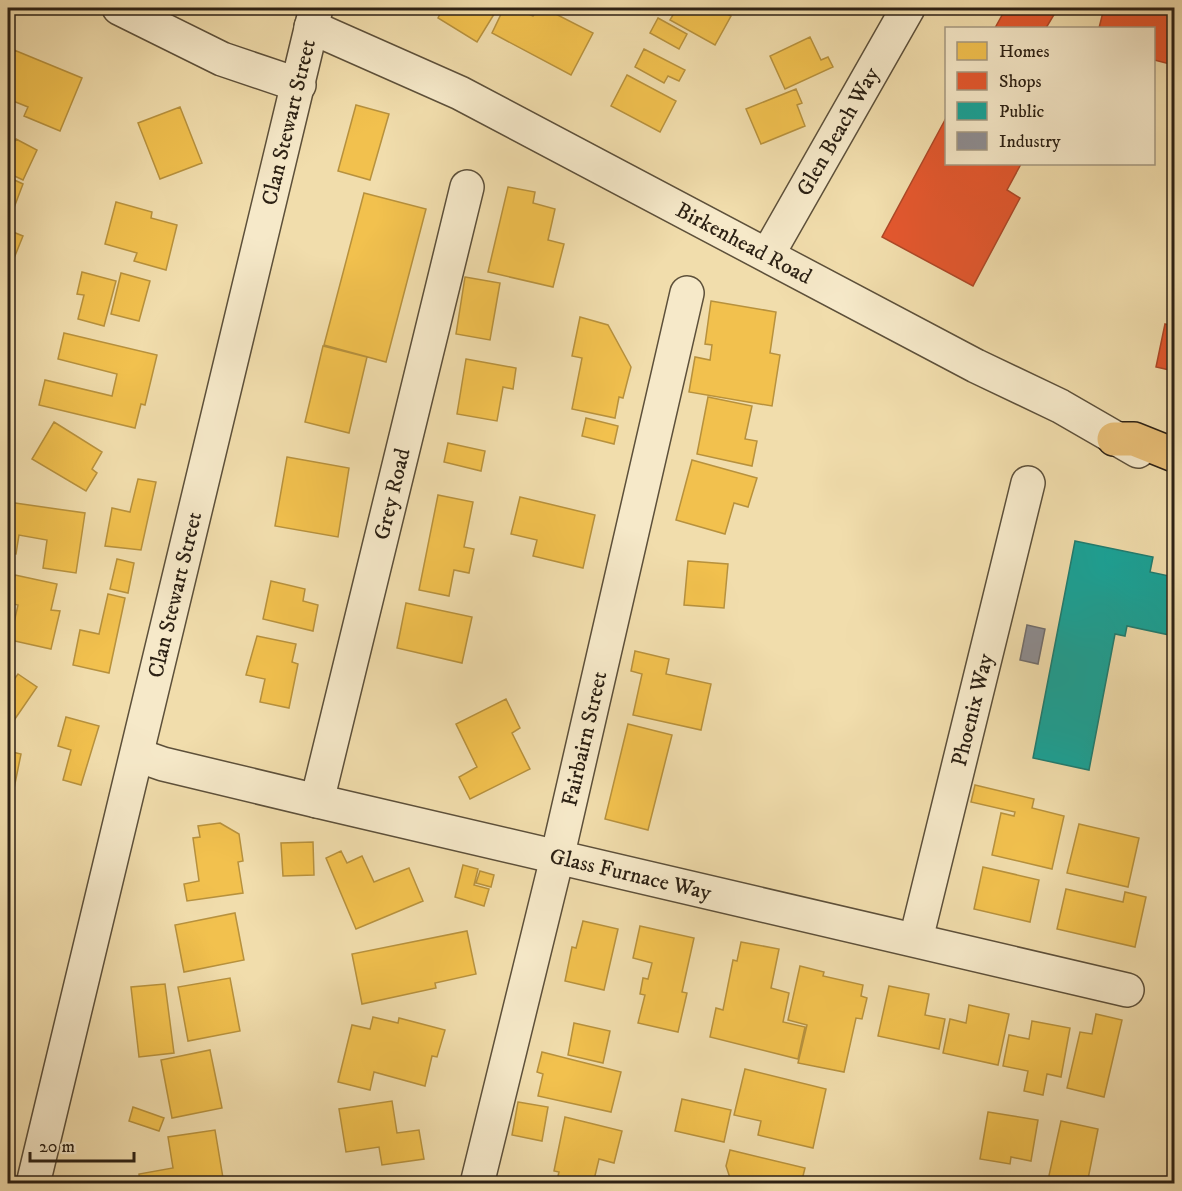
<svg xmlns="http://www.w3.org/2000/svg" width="1182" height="1191" font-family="'IM FELL DW Pica',serif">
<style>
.homes{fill:#f2c14e;stroke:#b7913d;stroke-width:1.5}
.shops{fill:#e4572e;stroke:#ad4726;stroke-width:1.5}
.public{fill:#17a398;stroke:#1d7c70;stroke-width:1.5}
.industry{fill:#8d8d92;stroke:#706d6c;stroke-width:1.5}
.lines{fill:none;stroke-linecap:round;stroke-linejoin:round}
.minor-casing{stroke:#5d503a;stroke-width:36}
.major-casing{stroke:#2c2114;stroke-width:36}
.minor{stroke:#f6e9c9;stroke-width:33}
.major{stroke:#e8be76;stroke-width:33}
.labels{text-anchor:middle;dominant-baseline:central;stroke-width:6;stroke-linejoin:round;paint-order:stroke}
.street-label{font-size:22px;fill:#2c2114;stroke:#f6e9c9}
</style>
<rect width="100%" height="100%" fill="#f1ddac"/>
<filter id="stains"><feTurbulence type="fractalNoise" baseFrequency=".00333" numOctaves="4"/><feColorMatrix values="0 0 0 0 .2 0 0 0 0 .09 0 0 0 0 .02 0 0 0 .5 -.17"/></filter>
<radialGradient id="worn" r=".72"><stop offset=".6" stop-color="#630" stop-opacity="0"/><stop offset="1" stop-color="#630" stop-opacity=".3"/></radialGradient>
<path class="homes" d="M 443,8 L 490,8 L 496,11 L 477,42 L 438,18 Z
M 504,8 L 515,8 L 533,16 L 538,8 L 544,8 L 593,33 L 571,75 L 492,33 Z
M 677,8 L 716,8 L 731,16 L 715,45 L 670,20 Z
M 658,18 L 687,34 L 679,49 L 650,33 Z
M 810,37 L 821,60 L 828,57 L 833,67 L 785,89 L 770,56 Z
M 644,49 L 685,70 L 679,81 L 668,76 L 664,83 L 635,67 Z
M 14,50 L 82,78 L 60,131 L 24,116 L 28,107 L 8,99 L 8,67 Z
M 627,75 L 676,101 L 660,132 L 611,106 Z
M 796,89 L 802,103 L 797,105 L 805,126 L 761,144 L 746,109 Z
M 356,105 L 389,114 L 370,180 L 338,171 Z
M 180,107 L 202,163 L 160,179 L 138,123 Z
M 16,139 L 37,150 L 23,180 L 8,173 L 8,145 L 12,147 Z
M 8,177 L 23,184 L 12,213 L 8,211 Z
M 508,187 L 535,192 L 533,203 L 555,209 L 548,240 L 564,244 L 553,287 L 488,272 Z
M 364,193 L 426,209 L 386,362 L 324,345 Z
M 116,202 L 152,212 L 151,218 L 177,225 L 166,270 L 134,261 L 137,253 L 105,244 Z
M 8,230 L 23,236 L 8,273 Z
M 82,272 L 116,281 L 104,326 L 78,319 L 84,295 L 77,294 Z
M 121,273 L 150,281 L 139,321 L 111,314 Z
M 465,277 L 500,283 L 490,340 L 456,334 Z
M 711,301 L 776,312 L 770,353 L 780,355 L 772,406 L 689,392 L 695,357 L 710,360 L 712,345 L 705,344 Z
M 580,317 L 608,325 L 631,367 L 623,398 L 619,397 L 615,418 L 572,409 L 582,358 L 572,356 Z
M 64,333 L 157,355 L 145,405 L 141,404 L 135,428 L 39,405 L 45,380 L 112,396 L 117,374 L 58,359 Z
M 323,346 L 367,357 L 349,433 L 305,422 Z
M 466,359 L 516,368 L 513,389 L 503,387 L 497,421 L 457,414 Z
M 708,397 L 752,406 L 745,439 L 757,441 L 752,466 L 697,454 Z
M 586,418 L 618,426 L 614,444 L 582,436 Z
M 54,422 L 102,452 L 92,469 L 97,473 L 86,491 L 32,459 Z
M 448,443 L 485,451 L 481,471 L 444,462 Z
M 287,457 L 349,468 L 338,537 L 275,526 Z
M 692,460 L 757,478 L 748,507 L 734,503 L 725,534 L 676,520 Z
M 138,479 L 156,482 L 141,550 L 105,546 L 112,508 L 130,512 Z
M 438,495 L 473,502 L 464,547 L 474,549 L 469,573 L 454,570 L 449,596 L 419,590 Z
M 520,497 L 595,515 L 583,568 L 533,556 L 537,540 L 511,534 Z
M 8,502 L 85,513 L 76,573 L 43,568 L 47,540 L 19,535 L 16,554 L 8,553 Z
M 117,559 L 134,563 L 128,593 L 110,589 Z
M 688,561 L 728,564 L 724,608 L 684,605 Z
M 15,575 L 57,584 L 51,610 L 60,611 L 51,649 L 10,640 L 18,605 L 9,603 Z
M 271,581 L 305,589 L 303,601 L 318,605 L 313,631 L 263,619 Z
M 108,594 L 125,598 L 109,673 L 73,665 L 80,630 L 99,634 Z
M 406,603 L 472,617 L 462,663 L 397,648 Z
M 257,636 L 296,644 L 292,662 L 298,664 L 289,708 L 260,702 L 265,679 L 246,675 Z
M 635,651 L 669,659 L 666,674 L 711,684 L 701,730 L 633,715 L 642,674 L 631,671 Z
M 18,674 L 37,687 L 8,729 L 8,683 L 10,685 Z
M 506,699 L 520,728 L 512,733 L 530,769 L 470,799 L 459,777 L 477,767 L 456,724 Z
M 66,717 L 99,726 L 81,785 L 63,780 L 71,750 L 58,746 Z
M 628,724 L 672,735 L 648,830 L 605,819 Z
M 8,751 L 21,754 L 8,818 Z
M 975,785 L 1034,799 L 1032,808 L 1064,816 L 1052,869 L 992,855 L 1001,813 L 1014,816 L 1015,812 L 971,802 Z
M 220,823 L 239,834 L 243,861 L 238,862 L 243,893 L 187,901 L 184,884 L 199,881 L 193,838 L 200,837 L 198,826 Z
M 1079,824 L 1139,838 L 1128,887 L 1067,873 Z
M 313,842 L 314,875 L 283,876 L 281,843 Z
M 341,851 L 347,863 L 362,856 L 374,882 L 409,868 L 423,901 L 356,929 L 326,858 Z
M 463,865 L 478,869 L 474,885 L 489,889 L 484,906 L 455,897 Z
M 983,867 L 1039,880 L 1030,922 L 974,909 Z
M 480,871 L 494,875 L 491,887 L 476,883 Z
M 1066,889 L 1123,902 L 1125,892 L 1146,897 L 1135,947 L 1057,929 Z
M 235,913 L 244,960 L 184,972 L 175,925 Z
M 583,921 L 618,929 L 604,990 L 565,981 L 572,947 L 576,948 Z
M 640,926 L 694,938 L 682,992 L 687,993 L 678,1032 L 638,1023 L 645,995 L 640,994 L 643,978 L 648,979 L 652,963 L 633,958 Z
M 467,931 L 476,974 L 435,983 L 436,988 L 362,1004 L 352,954 Z
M 741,942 L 779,949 L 771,988 L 789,993 L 783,1022 L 805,1027 L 798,1059 L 710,1037 L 716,1008 L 723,1010 L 733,960 L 737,961 Z
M 800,966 L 824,972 L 823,976 L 863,985 L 861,996 L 867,998 L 862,1019 L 856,1018 L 844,1072 L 798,1063 L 807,1025 L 788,1020 Z
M 230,978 L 240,1031 L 188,1041 L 178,987 Z
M 165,984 L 174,1053 L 139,1057 L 131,987 Z
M 889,986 L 929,994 L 925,1015 L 945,1019 L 939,1049 L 878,1036 Z
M 969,1005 L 1009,1014 L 998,1065 L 943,1053 L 950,1019 L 966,1023 Z
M 1096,1014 L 1122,1020 L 1104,1097 L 1067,1088 L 1080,1032 L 1092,1034 Z
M 373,1017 L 398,1023 L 399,1018 L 445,1030 L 437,1057 L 432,1056 L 425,1086 L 374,1072 L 370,1090 L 338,1082 L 352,1025 L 370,1029 Z
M 1032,1021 L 1070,1028 L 1061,1077 L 1047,1074 L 1043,1095 L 1024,1091 L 1028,1071 L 1003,1066 L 1009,1035 L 1029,1039 Z
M 574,1023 L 610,1031 L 603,1063 L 568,1055 Z
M 210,1050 L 222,1108 L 172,1118 L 161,1060 Z
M 542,1052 L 621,1072 L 611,1112 L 538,1096 L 543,1074 L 537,1072 Z
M 745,1069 L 826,1089 L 813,1148 L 758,1135 L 761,1121 L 734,1115 Z
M 682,1099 L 731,1110 L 724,1142 L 675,1131 Z
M 392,1101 L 397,1133 L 419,1130 L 424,1159 L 382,1165 L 379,1147 L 346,1152 L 339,1109 Z
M 518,1102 L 548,1107 L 542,1141 L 512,1135 Z
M 133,1107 L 164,1118 L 159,1131 L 129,1121 Z
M 988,1112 L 1038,1120 L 1031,1161 L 1011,1157 L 1010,1164 L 980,1159 Z
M 565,1117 L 622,1131 L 614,1163 L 599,1159 L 593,1184 L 556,1184 L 559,1172 L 554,1171 Z
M 1061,1121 L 1098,1129 L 1087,1184 L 1048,1180 Z
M 215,1130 L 224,1184 L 140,1184 L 139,1174 L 173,1168 L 168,1137 Z
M 730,1150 L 805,1168 L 801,1184 L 732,1184 L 726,1166 Z"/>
<path class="shops" d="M 1006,8 L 1058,8 L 1046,28 L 995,28 Z
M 1104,8 L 1174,8 L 1174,65 L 1154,60 L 1154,28 L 1099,28 Z
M 946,118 L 946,164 L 1021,164 L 1007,190 L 1020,198 L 973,286 L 882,237 Z
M 1165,324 L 1174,326 L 1174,371 L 1156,367 Z"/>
<path class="public" d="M 1075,541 L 1153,557 L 1150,572 L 1174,577 L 1174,636 L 1127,626 L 1125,636 L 1115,634 L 1089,770 L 1033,758 Z"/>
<path class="industry" d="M 1027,625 L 1045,629 L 1038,664 L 1020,660 Z"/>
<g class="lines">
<defs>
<g id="minor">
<path d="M 119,8 L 222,59 L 299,85"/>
<path id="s1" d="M 311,27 L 460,93 L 976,366 L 1060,406 L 1138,451"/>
<path id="s2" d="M 768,254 L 908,8"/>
<path id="s3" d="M 137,755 L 163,764 L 317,801 L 1127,990"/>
<path id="s4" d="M 317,801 L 467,187"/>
<path id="s5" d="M 916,939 L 1028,483"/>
<path id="s6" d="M 33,1184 L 316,8"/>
<path id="s7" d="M 477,1184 L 557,858 L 687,293"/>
</g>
<path id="major" d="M 1114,439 L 1134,439 L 1174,455"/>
</defs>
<use href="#minor" class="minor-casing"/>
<use href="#major" class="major-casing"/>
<use href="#minor" class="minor"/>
<use href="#major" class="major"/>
</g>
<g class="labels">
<g class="street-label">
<text stroke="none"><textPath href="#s6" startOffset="1092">Clan Stewart Street</textPath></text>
<text stroke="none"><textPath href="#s2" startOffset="141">Glen Beach Way</textPath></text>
<text stroke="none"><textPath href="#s1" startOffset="484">Birkenhead Road</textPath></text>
<text stroke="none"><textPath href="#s4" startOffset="316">Grey Road</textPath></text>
<text stroke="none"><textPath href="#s6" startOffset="606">Clan Stewart Street</textPath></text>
<text stroke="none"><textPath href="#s5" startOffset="236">Phoenix Way</textPath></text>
<text stroke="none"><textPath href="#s7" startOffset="458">Fairbairn Street</textPath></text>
<text stroke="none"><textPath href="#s3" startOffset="508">Glass Furnace Way</textPath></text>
</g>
</g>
<rect width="1182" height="1191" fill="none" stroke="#f1ddac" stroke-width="30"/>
<rect x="9" y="9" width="1164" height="1173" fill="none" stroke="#2c2114" stroke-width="3"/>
<rect x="15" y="15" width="1152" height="1161" fill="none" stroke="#2c2114" stroke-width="1.5"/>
<rect x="945" y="27" width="210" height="138" fill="#f6e9c9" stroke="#a59981" stroke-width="1.5"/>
<rect x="957" y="42" width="30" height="18" fill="#f2c14e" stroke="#a59981" stroke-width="1.5"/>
<text x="999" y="57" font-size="18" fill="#2c2114">Homes</text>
<rect x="957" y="72" width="30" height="18" fill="#e4572e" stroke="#a59981" stroke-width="1.5"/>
<text x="999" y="87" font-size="18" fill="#2c2114">Shops</text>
<rect x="957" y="102" width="30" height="18" fill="#17a398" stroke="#a59981" stroke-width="1.5"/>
<text x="999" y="117" font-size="18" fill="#2c2114">Public</text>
<rect x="957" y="132" width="30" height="18" fill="#8d8d92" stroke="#a59981" stroke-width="1.5"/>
<text x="999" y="147" font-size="18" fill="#2c2114">Industry</text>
<path d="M30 1152v9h104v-9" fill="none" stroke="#2c2114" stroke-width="3"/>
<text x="39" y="1152" font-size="18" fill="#2c2114" stroke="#f6e9c9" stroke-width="4.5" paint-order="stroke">20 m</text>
<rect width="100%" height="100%" filter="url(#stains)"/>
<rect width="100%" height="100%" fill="url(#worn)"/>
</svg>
